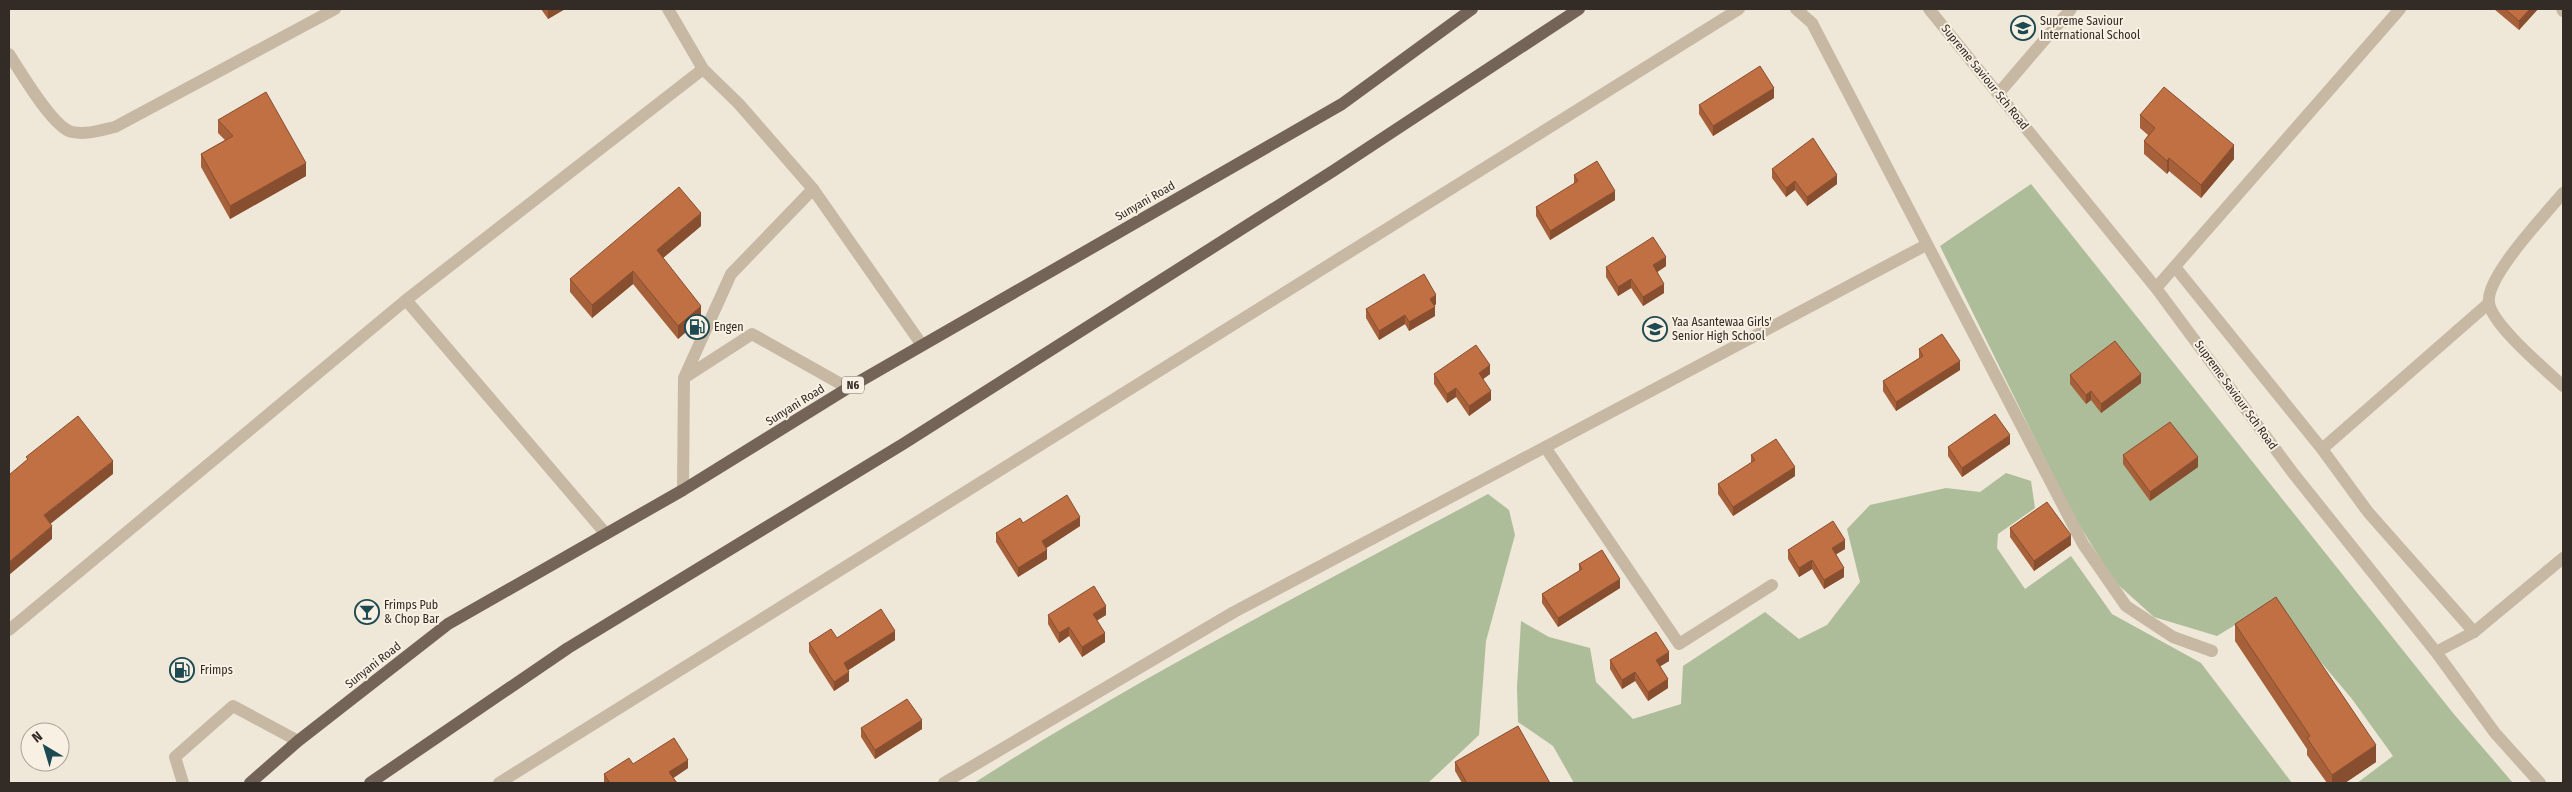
<svg xmlns="http://www.w3.org/2000/svg" width="2572" height="792" font-family="'Fira Sans Condensed',sans-serif">
<style>
.green{fill:#adbd99}
.lines{fill:none;stroke-linecap:round;stroke-linejoin:round}
.lane{stroke:#c7b8a4;stroke-width:12}
.street{stroke:#c7b8a4;stroke-width:12}
.primary{stroke:#746457;stroke-width:12}
.wall{fill:#a6603a}
.shaded-wall{fill:#874e30}
.building{fill:#c17044;stroke:#874e30}
.labels{text-anchor:middle;dominant-baseline:central;stroke-width:4;stroke-linejoin:round;paint-order:stroke}
.shield{fill:#f8f1e3;stroke:#6d665f;stroke-width:1}
.shield-label{font-size:11px;font-weight:bold;fill:#322b26}
.poi-label{font-size:12px;fill:#322b26;stroke:#f8f1e3;text-anchor:start}
.street-label{font-size:12px;fill:#322b26;stroke:#f8f1e3}
</style>
<rect width="100%" height="100%" fill="#efe7d8"/>
<path class="green" d="M 2031,184 L 2453,713 L 2513,783 L 2357,783 L 2393,756 L 2352,699 L 2271,603 L 2217,636 L 2154,617 L 2114,581 L 2070,510 L 1940,246 Z
M 2006,473 L 2031,481 L 2035,508 L 1998,534 L 1997,548 L 2025,589 L 2071,556 L 2112,614 L 2201,663 L 2292,783 L 1574,783 L 1553,746 L 1518,722 L 1517,687 L 1521,621 L 1549,637 L 1590,648 L 1596,682 L 1633,719 L 1681,704 L 1683,666 L 1765,612 L 1799,639 L 1827,625 L 1860,582 L 1847,529 L 1870,505 L 1946,488 L 1980,492 Z
M 1488,494 L 1509,510 L 1515,535 L 1486,641 L 1479,735 L 1428,783 L 974,783 C 1139,677 1315,587 1488,494 Z"/>
<g class="lines">
<path class="lane" d="M 1796,9 L 1812,23 L 2083,544 L 2126,606 L 2173,637 L 2212,651
M 2175,267 L 2322,449 L 2368,512 L 2474,632
M 684,378 L 731,274 L 813,189
M 1545,447 L 1679,644 L 1772,585
M 2322,449 L 2489,303
M 683,490 L 684,378 L 752,334 L 848,388
M 183,783 L 175,757 L 233,706 L 298,741
M 499,783 L 1739,9
M 944,783 L 1234,612 L 1926,245"/>
<path class="street" d="M 668,9 L 703,69 L 739,104 L 813,189 L 922,345
M 1929,9 L 2156,288 L 2293,473 L 2436,652 L 2495,733 L 2540,783
M 2562,9 L 2563,11
M 9,54 C 20,71 53,128 72,132 C 87,135 101,130 115,127 L 335,9
M 1998,94 L 2071,9
M 2563,193 C 2546,214 2485,277 2489,303 C 2492,325 2546,370 2563,386
M 2156,288 L 2400,9
M 406,300 L 606,534
M 9,630 L 406,300 L 703,69
M 2436,652 L 2474,632 L 2563,558"/>
<path class="primary" d="M 250,783 L 298,741 L 448,624 L 683,490 L 848,388 L 1342,104 L 1472,9
M 370,783 L 568,648 L 903,444 L 1333,171 L 1579,9"/>
</g>
<path class="wall" d="M 541,9 L 565,9 L 548,19 Z
M 2494,9 L 2538,9 L 2519,30 Z
M 1774,98 L 1713,136 L 1699,114 L 1699,105 Z
M 2140,115 L 2234,159 L 2201,198 L 2169,171 L 2167,174 L 2144,154 L 2144,141 L 2148,135 L 2140,128 Z
M 218,120 L 306,176 L 230,219 L 201,167 L 201,154 L 225,140 L 218,133 Z
M 1772,169 L 1837,184 L 1807,206 L 1795,190 L 1786,197 L 1772,178 Z
M 1574,175 L 1615,200 L 1550,240 L 1536,216 L 1536,207 L 1574,184 Z
M 701,226 L 663,258 L 701,319 L 678,339 L 633,284 L 592,318 L 570,292 L 570,279 Z
M 1666,266 L 1657,272 L 1664,293 L 1643,306 L 1631,288 L 1618,296 L 1606,277 L 1606,267 Z
M 1436,304 L 1434,306 L 1435,316 L 1409,331 L 1405,324 L 1379,340 L 1366,318 L 1366,309 Z
M 1919,349 L 1960,370 L 1896,411 L 1883,391 L 1883,381 L 1919,358 Z
M 1434,374 L 1490,374 L 1483,379 L 1491,400 L 1469,416 L 1456,397 L 1447,403 L 1434,384 Z
M 2070,375 L 2141,383 L 2101,413 L 2091,400 L 2086,404 L 2070,384 Z
M 2010,444 L 1962,477 L 1948,456 L 1948,447 Z
M 1751,455 L 1795,476 L 1733,516 L 1718,494 L 1718,484 L 1751,463 Z
M 2123,455 L 2198,467 L 2150,501 L 2123,464 Z
M 1023,523 L 1080,526 L 1046,548 L 1047,559 L 1018,577 L 996,542 L 996,533 Z
M 2010,528 L 2071,545 L 2034,571 L 2010,537 Z
M 1845,549 L 1836,554 L 1844,577 L 1824,589 L 1812,569 L 1799,577 L 1788,559 L 1788,550 Z
M 1579,564 L 1620,588 L 1558,627 L 1542,603 L 1542,594 L 1579,571 Z
M 1048,615 L 1106,615 L 1097,620 L 1105,642 L 1082,657 L 1069,636 L 1059,643 L 1048,624 Z
M 2235,624 L 2376,762 L 2345,783 L 2327,783 L 2307,755 L 2307,749 L 2235,641 Z
M 837,638 L 895,640 L 848,670 L 849,681 L 834,691 L 809,652 L 809,643 Z
M 1610,660 L 1669,661 L 1660,666 L 1668,688 L 1648,701 L 1635,681 L 1622,689 L 1610,669 Z
M 861,728 L 922,729 L 875,759 L 861,737 Z
M 1455,762 L 1550,783 L 1462,783 L 1455,771 Z
M 633,764 L 688,768 L 673,778 L 677,783 L 604,783 L 604,774 Z"/>
<path class="shaded-wall" d="M 548,9 L 565,9 L 548,19 Z
M 2530,9 L 2538,9 L 2519,30 L 2519,21 Z
M 1774,88 L 1774,98 L 1713,136 L 1713,126 Z
M 2234,145 L 2234,159 L 2201,198 L 2201,185 Z
M 2169,158 L 2169,171 L 2167,174 L 2167,161 Z
M 306,163 L 306,176 L 230,219 L 230,206 Z
M 1837,175 L 1837,184 L 1807,206 L 1807,197 Z
M 1795,181 L 1795,190 L 1786,197 L 1786,188 Z
M 1615,191 L 1615,200 L 1550,240 L 1550,231 Z
M 701,213 L 701,226 L 657,263 L 657,250 Z
M 1666,257 L 1666,266 L 1653,275 L 1653,265 Z
M 633,271 L 633,284 L 592,318 L 592,305 Z
M 1631,279 L 1631,288 L 1618,296 L 1618,287 Z
M 1664,284 L 1664,293 L 1643,306 L 1643,297 Z
M 1436,295 L 1436,304 L 1430,309 L 1430,299 Z
M 701,306 L 701,319 L 678,339 L 678,326 Z
M 1435,307 L 1435,316 L 1409,331 L 1409,322 Z
M 1405,315 L 1405,324 L 1379,340 L 1379,331 Z
M 1960,361 L 1960,370 L 1896,411 L 1896,402 Z
M 1490,365 L 1490,374 L 1479,382 L 1479,373 Z
M 2141,374 L 2141,383 L 2101,413 L 2101,404 Z
M 1456,388 L 1456,397 L 1447,403 L 1447,394 Z
M 1491,391 L 1491,400 L 1469,416 L 1469,406 Z
M 2091,391 L 2091,400 L 2086,404 L 2086,395 Z
M 2010,435 L 2010,444 L 1962,477 L 1962,468 Z
M 2198,457 L 2198,467 L 2150,501 L 2150,492 Z
M 113,461 L 113,474 L 44,529 L 44,515 Z
M 1795,467 L 1795,476 L 1733,516 L 1733,507 Z
M 1080,517 L 1080,526 L 1042,551 L 1042,541 Z
M 52,526 L 52,539 L 9,575 L 9,562 Z
M 2071,535 L 2071,545 L 2034,571 L 2034,561 Z
M 1845,540 L 1845,549 L 1832,557 L 1832,548 Z
M 1047,550 L 1047,559 L 1018,577 L 1018,568 Z
M 1812,560 L 1812,569 L 1799,577 L 1799,568 Z
M 1844,568 L 1844,577 L 1824,589 L 1824,580 Z
M 1620,579 L 1620,588 L 1558,627 L 1558,618 Z
M 1106,606 L 1106,615 L 1093,623 L 1093,614 Z
M 1069,627 L 1069,636 L 1059,643 L 1059,633 Z
M 895,631 L 895,640 L 844,673 L 844,663 Z
M 1105,633 L 1105,642 L 1082,657 L 1082,647 Z
M 1669,652 L 1669,661 L 1656,669 L 1656,660 Z
M 849,672 L 849,681 L 834,691 L 834,682 Z
M 1635,672 L 1635,681 L 1622,689 L 1622,680 Z
M 1668,679 L 1668,688 L 1648,701 L 1648,692 Z
M 922,720 L 922,729 L 875,759 L 875,750 Z
M 2376,745 L 2376,762 L 2345,783 L 2332,783 L 2332,775 Z
M 688,760 L 688,768 L 669,781 L 669,772 Z"/>
<path class="building" d="M 2505,9 L 2530,9 L 2519,21 Z
M 1760,66 L 1774,88 L 1713,126 L 1699,105 Z
M 2164,87 L 2234,145 L 2201,185 L 2169,158 L 2167,161 L 2144,141 L 2155,128 L 2140,115 Z
M 266,92 L 306,163 L 230,206 L 201,154 L 233,136 L 218,120 Z
M 1813,138 L 1837,175 L 1807,197 L 1795,181 L 1786,188 L 1772,169 Z
M 1597,161 L 1615,191 L 1550,231 L 1536,207 L 1578,181 L 1574,175 Z
M 679,187 L 701,213 L 657,250 L 701,306 L 678,326 L 633,271 L 592,305 L 570,279 Z
M 1653,237 L 1666,257 L 1653,265 L 1664,284 L 1643,297 L 1631,279 L 1618,287 L 1606,267 Z
M 1424,274 L 1436,295 L 1430,299 L 1435,307 L 1409,322 L 1405,315 L 1379,331 L 1366,309 Z
M 1942,334 L 1960,361 L 1896,402 L 1883,381 L 1923,356 L 1919,349 Z
M 2115,341 L 2141,374 L 2101,404 L 2091,391 L 2086,395 L 2070,375 Z
M 1476,345 L 1490,365 L 1479,373 L 1491,391 L 1469,406 L 1456,388 L 1447,394 L 1434,374 Z
M 1995,414 L 2010,435 L 1962,468 L 1948,447 Z
M 78,416 L 113,461 L 44,515 L 52,526 L 9,562 L 9,475 L 28,459 L 26,457 Z
M 2170,422 L 2198,457 L 2150,492 L 2123,455 Z
M 1776,439 L 1795,467 L 1733,507 L 1718,484 L 1755,460 L 1751,455 Z
M 1067,495 L 1080,517 L 1042,541 L 1047,550 L 1018,568 L 996,533 L 1020,518 L 1023,523 Z
M 2047,502 L 2071,535 L 2034,561 L 2010,528 Z
M 1833,521 L 1845,540 L 1832,548 L 1844,568 L 1824,580 L 1812,560 L 1799,568 L 1788,550 Z
M 1602,550 L 1620,579 L 1558,618 L 1542,594 L 1582,569 L 1579,564 Z
M 1094,586 L 1106,606 L 1093,614 L 1105,633 L 1082,647 L 1069,627 L 1059,633 L 1048,615 Z
M 2276,597 L 2376,745 L 2332,775 L 2307,738 L 2310,736 L 2235,624 Z
M 881,609 L 895,631 L 844,663 L 849,672 L 834,682 L 809,643 L 831,629 L 837,638 Z
M 1656,632 L 1669,652 L 1656,660 L 1668,679 L 1648,692 L 1635,672 L 1622,680 L 1610,660 Z
M 907,699 L 922,720 L 875,750 L 861,728 Z
M 1518,726 L 1550,783 L 1467,783 L 1455,762 Z
M 674,738 L 688,760 L 669,772 L 677,783 L 610,783 L 604,774 L 629,758 L 633,764 Z"/>
<defs>
<symbol id="school-ring" viewBox="-11 -11 22 22"><circle r="9.5" fill="#f8f1e3" stroke="#1d4952" stroke-width="1.5"/><path d="M0-5L7-2L0 1L-7-2ZM-4 1L0 2.5L4 1V4Q0 6-4 4Z" fill="#1d4952"/></symbol>
<symbol id="fuel-ring" viewBox="-11 -11 22 22"><circle r="9.5" fill="#f8f1e3" stroke="#1d4952" stroke-width="1.5"/><path d="M-5.5-6h7V0h2V4h1.3V-2.5L3-4.5l.8-.8L6-3V5H2.5V1h-1V6h-7ZM-4.2-4.7v3.2H.2V-4.7Z" fill="#1d4952"/></symbol>
<symbol id="bar-ring" viewBox="-11 -11 22 22"><circle r="9.5" fill="#f8f1e3" stroke="#1d4952" stroke-width="1.5"/><path d="M-6-5H6L.8 .8V4.5H3.5V6h-7V4.5H-.8V.8Z" fill="#1d4952"/></symbol>
</defs>
<g fill-rule="evenodd">
<use href="#school-ring" x="2009" y="14" width="28" height="28"/>
<use href="#fuel-ring" x="683" y="313" width="28" height="28"/>
<use href="#school-ring" x="1641" y="315" width="28" height="28"/>
<use href="#bar-ring" x="353" y="598" width="28" height="28"/>
<use href="#fuel-ring" x="168" y="656" width="28" height="28"/>
</g>
<g class="labels">
<rect class="shield" x="842" y="376.5" width="22" height="17" rx="4"/>
<g class="shield-label">
<text x="853" y="385">N6</text>
</g>
<g class="poi-label">
<text x="2040" y="21">Supreme Saviour<tspan x="2040" dy="14">International School</tspan></text>
<text x="1672" y="322">Yaa Asantewaa Girls'<tspan x="1672" dy="14">Senior High School</tspan></text>
<text x="714" y="327">Engen</text>
<text x="384" y="605">Frimps Pub<tspan x="384" dy="14">&amp; Chop Bar</tspan></text>
<text x="200" y="670">Frimps</text>
</g>
<g class="street-label">
<text transform="translate(1985 77) rotate(51)">Supreme Saviour Sch Road</text>
<text transform="translate(1145 201) rotate(-30)">Sunyani Road</text>
<text transform="translate(2236 395) rotate(54)">Supreme Saviour Sch Road</text>
<text transform="translate(795 405) rotate(-32)">Sunyani Road</text>
<text transform="translate(373 665) rotate(-38)">Sunyani Road</text>
</g>
</g>
<rect width="2572" height="792" fill="none" stroke="#322b26" stroke-width="20"/>
<g transform="translate(45 747) rotate(322)"><circle r="24" fill="#f8f1e3" stroke="#a9a297"/>
<path d="M0-4L9 19L0 12L-9 19Z" fill="#1d4952"/>
<text y="-8" font-size="14" font-weight="bold" text-anchor="middle" fill="#322b26">N</text>
</g>
</svg>
